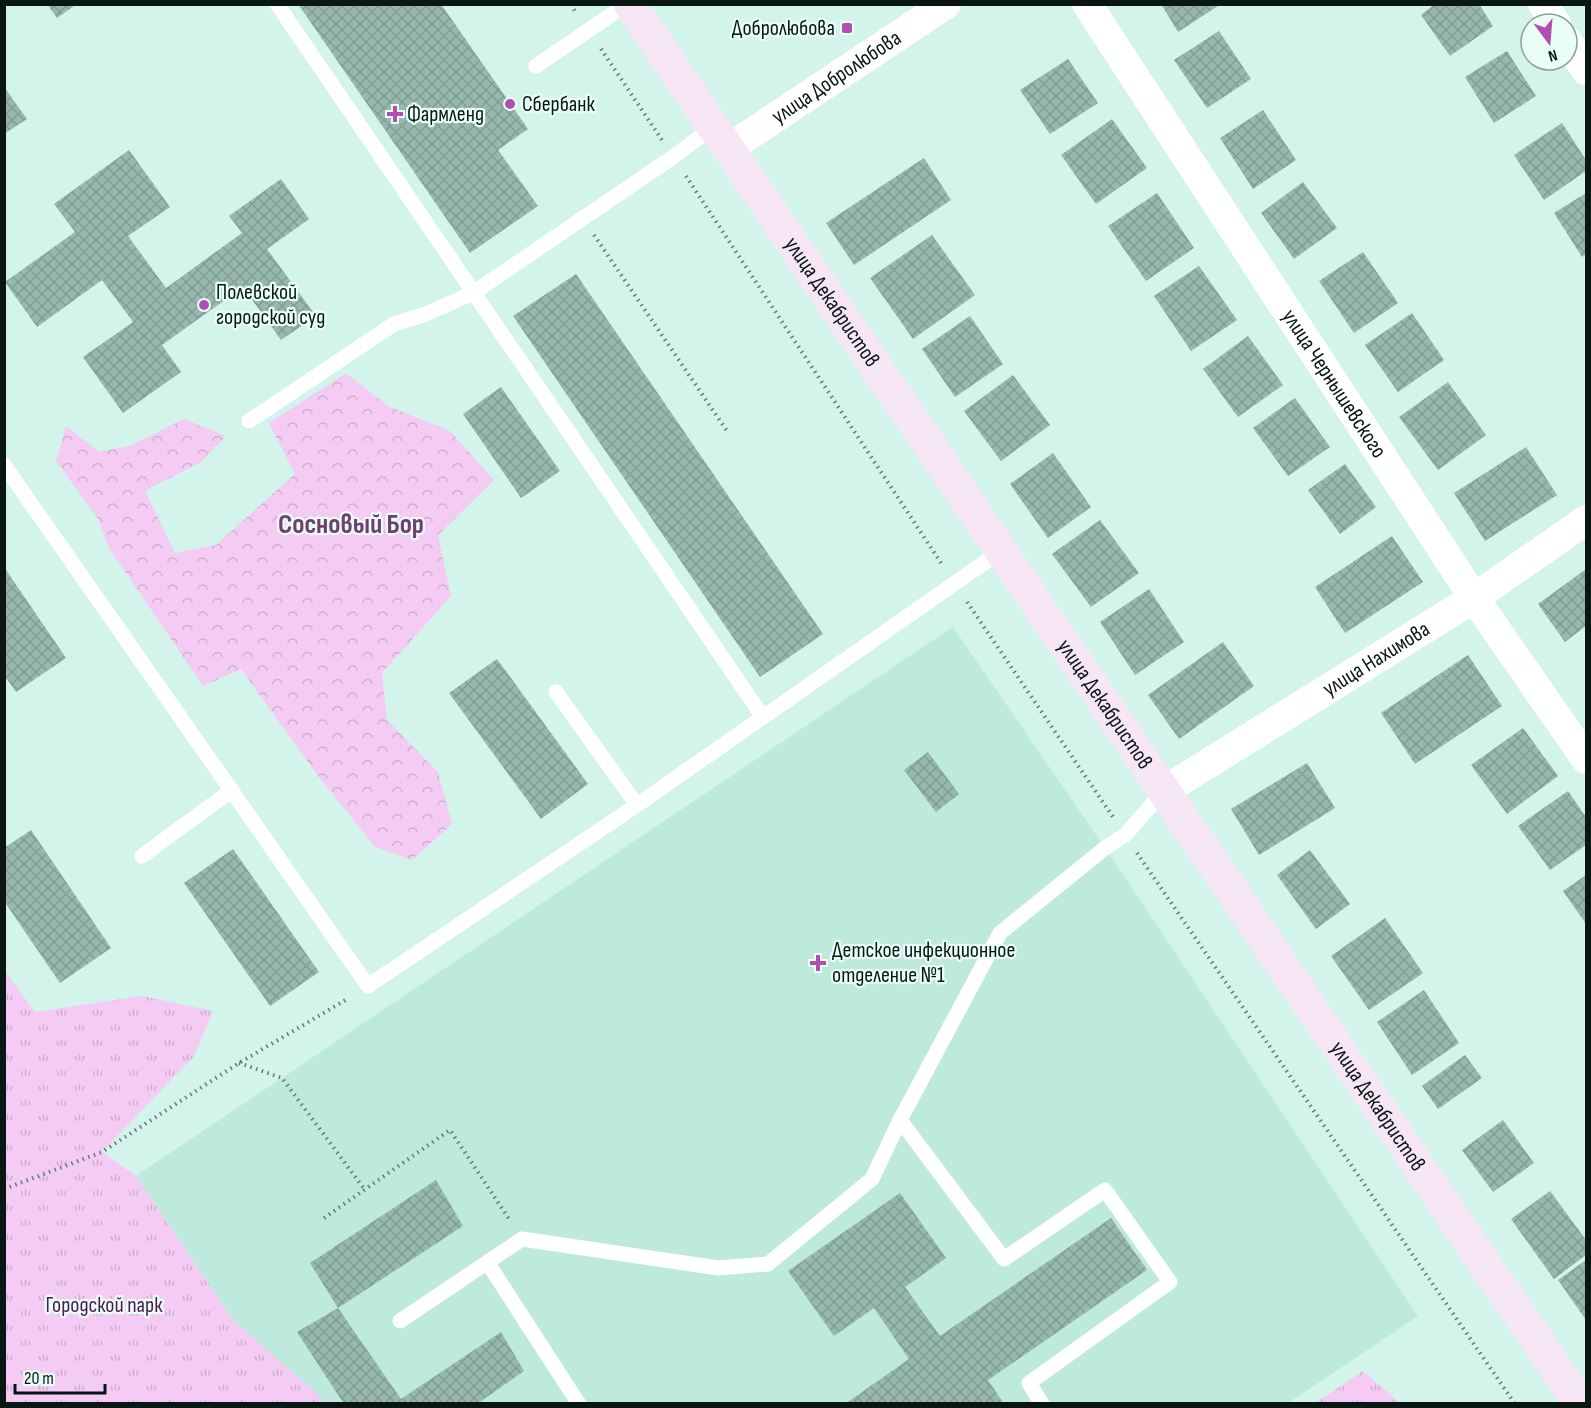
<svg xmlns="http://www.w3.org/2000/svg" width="1591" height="1408" font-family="'Sofia Sans Condensed',sans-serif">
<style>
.built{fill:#bee9dd}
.forest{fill:url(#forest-crowns)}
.park{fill:url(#park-tufts)}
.building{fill:url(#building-cross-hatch)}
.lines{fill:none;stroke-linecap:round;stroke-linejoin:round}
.path{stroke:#657c76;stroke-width:4;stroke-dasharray:1.5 4.5;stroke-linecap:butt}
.lane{stroke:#fff;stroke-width:15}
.street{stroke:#fff;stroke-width:30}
.secondary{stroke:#f7e7f6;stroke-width:33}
.poi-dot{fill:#b24db2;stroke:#eafef8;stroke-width:2}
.labels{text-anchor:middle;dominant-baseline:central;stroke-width:4.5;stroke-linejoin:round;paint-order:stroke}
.poi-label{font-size:22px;fill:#091613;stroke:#eafef8;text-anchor:start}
.street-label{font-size:22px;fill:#091613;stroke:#eafef8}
.park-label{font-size:22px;fill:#4a194a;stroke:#eafef8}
.district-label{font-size:28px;font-weight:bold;fill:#713e71;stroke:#eafef8}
</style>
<defs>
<pattern id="forest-crowns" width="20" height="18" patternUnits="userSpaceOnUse" patternTransform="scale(1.5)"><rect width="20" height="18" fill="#f4ccf3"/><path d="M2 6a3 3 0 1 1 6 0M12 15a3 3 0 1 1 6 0" fill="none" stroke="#d0aecf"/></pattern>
<pattern id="park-tufts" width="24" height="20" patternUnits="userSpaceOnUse" patternTransform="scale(1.5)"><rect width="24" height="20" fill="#f4ccf3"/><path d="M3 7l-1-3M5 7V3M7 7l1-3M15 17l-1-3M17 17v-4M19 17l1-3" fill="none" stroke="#d0aecf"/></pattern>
<pattern id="building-cross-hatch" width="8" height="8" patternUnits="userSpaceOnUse" patternTransform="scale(1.5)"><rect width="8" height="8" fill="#97b8af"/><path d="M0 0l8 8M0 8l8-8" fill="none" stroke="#819d96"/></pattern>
</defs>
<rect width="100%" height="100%" fill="#d2f4eb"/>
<path class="built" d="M 953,627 L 1105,848 L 1418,1316 L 1288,1403 L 290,1403 L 136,1176 Z"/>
<path class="forest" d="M 346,373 L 388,406 L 450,431 L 494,480 L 438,535 L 451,596 L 382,673 L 387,720 L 438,772 L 452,824 L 412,860 L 375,847 L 315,772 L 241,669 L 203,686 L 109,548 L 98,519 L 56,461 L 66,426 L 99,452 L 132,445 L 184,419 L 226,436 L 201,462 L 145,491 L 175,553 L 216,545 L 295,474 L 269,423 Z"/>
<path class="park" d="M 5,971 L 35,1012 L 142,996 L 213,1011 L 194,1056 L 102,1152 L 136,1176 L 233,1320 L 316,1393 L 324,1403 L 5,1403 Z
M 1363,1371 L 1400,1403 L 1315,1403 Z"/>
<path class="building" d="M 47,4 L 77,4 L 57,18 Z
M 298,4 L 441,4 L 528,129 L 498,150 L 538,206 L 470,253 Z
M 1161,4 L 1221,4 L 1178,32 Z
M 1435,4 L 1479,4 L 1493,26 L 1450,56 L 1421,15 Z
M 1219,31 L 1251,79 L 1207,108 L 1174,60 Z
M 1507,51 L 1536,96 L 1494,123 L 1465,77 Z
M 1068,59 L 1098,103 L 1050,134 L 1020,90 Z
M 4,87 L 27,119 L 4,134 Z
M 1263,110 L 1296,160 L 1253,189 L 1220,138 Z
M 1112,119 L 1147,168 L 1096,204 L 1061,155 Z
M 1562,123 L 1586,160 L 1586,171 L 1544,200 L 1514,155 Z
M 129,150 L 170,207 L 128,236 L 166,288 L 242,233 L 229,216 L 281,179 L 309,219 L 267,249 L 316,316 L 281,340 L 243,287 L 162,345 L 181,372 L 123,413 L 83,357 L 133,322 L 102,280 L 37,327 L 5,282 L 75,232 L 54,204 Z
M 924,158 L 951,200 L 854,265 L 826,223 Z
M 1303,182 L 1337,228 L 1294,259 L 1261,213 Z
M 1157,193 L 1194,248 L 1146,281 L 1108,226 Z
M 1586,193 L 1586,254 L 1582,257 L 1554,213 Z
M 932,235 L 975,295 L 913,339 L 870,278 Z
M 1363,252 L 1398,303 L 1354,333 L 1319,281 Z
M 1199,266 L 1237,320 L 1191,351 L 1154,296 Z
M 576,274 L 823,634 L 760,677 L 513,316 Z
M 1412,313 L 1444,360 L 1398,392 L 1365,345 Z
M 970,316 L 1003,364 L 955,397 L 922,349 Z
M 1248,336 L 1283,385 L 1238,417 L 1203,369 Z
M 1013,375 L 1050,425 L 1001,461 L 964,411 Z
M 1448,382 L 1486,435 L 1438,470 L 1399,417 Z
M 501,387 L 560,471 L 521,498 L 463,414 Z
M 1295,398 L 1330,447 L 1288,476 L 1253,428 Z
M 1526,447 L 1557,495 L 1485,541 L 1454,493 Z
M 1053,453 L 1091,507 L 1048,538 L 1010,484 Z
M 1345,464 L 1376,507 L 1340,534 L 1308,490 Z
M 1100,520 L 1139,573 L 1091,607 L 1052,554 Z
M 1392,536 L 1423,582 L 1345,633 L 1315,587 Z
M 4,567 L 66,658 L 16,692 L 4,675 Z
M 1586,569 L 1586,626 L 1565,642 L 1538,604 Z
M 1149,589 L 1184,642 L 1135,675 L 1100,622 Z
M 1223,642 L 1254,686 L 1179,739 L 1148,695 Z
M 1468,655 L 1502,706 L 1415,764 L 1381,713 Z
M 497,659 L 588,784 L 541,819 L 449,693 Z
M 1523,728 L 1558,776 L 1507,814 L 1471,765 Z
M 928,752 L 959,794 L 936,812 L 904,770 Z
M 1307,763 L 1335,808 L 1259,855 L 1231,809 Z
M 1568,791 L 1586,817 L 1586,845 L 1550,870 L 1518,826 Z
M 31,830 L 111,948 L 60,983 L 4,901 L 4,848 Z
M 233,849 L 319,972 L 270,1006 L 184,883 Z
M 1310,850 L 1350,904 L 1316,929 L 1277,875 Z
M 1586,875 L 1586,924 L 1563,891 Z
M 1385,918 L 1423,973 L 1369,1010 L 1331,956 Z
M 1424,990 L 1459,1043 L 1412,1075 L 1377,1022 Z
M 1465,1055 L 1482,1078 L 1438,1109 L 1422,1086 Z
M 1503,1120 L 1534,1163 L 1493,1192 L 1462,1150 Z
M 436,1180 L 463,1226 L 338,1308 L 310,1263 Z
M 1550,1191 L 1586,1240 L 1586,1255 L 1554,1279 L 1511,1219 Z
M 900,1193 L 946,1258 L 905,1287 L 940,1336 L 1111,1218 L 1147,1270 L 988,1380 L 1004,1404 L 845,1404 L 909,1359 L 874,1308 L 834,1336 L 788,1271 Z
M 1586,1260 L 1586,1320 L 1558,1280 Z
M 338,1308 L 401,1399 L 501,1332 L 524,1371 L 477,1404 L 344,1404 L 297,1332 Z"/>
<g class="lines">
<path class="path" d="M 571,4 L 576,13
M 601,49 L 662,140
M 686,176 L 943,566
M 594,235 L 727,431
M 967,602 L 1113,817
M 1137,853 L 1515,1404
M 239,1063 L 282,1078 L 365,1190
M 4,1189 L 102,1152 L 239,1063 L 349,998
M 324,1218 L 450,1130 L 511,1222"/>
<path class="lane" d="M 277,4 L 763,717
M 536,66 L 627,4
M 249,421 L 394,324 L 426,314 L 473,293 L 673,157 L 713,127
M 4,465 L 368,986 L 637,805 L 1001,551
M 556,692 L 637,805
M 142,856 L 232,790
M 900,1120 L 1004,1259 L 1105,1190 L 1170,1282 L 1029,1383 L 1042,1404
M 487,1262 L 579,1404
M 400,1321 L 522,1239 L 718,1268 L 768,1264 L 872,1179 L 900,1120 L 1000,933 L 1105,848 L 1125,835 L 1164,791"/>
<g class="street">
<path id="s1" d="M 1087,4 L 1474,598 L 1586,759"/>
<path d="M 1543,4 L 1556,24"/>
<path d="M 1567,41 L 1586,70"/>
<path id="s2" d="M 728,149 L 946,4"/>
<path id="s3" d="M 1164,791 L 1474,598 L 1586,520"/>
</g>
<path class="secondary" id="s4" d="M 630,4 L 1580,1404"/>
</g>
<g class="poi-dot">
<rect x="841" y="22" width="12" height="12" rx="3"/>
<circle cx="510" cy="104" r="6"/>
<path d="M392 105h6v6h6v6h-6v6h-6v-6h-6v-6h6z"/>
<circle cx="204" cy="305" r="6"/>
<path d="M815 954h6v6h6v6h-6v6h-6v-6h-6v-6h6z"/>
</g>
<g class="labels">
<g class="poi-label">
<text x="835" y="28" text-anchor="end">Добролюбова</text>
<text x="522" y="104">Сбербанк</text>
<text x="407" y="114">Фармленд</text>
<text x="216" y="292">Полевской<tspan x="216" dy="25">городской суд</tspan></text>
<text x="832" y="950">Детское инфекционное<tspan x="832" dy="25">отделение №1</tspan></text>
</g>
<g class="street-label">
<text stroke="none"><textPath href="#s2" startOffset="130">улица Добролюбова</textPath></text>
<text stroke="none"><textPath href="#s4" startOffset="360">улица Декабристов</textPath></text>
<text stroke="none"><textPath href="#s1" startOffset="453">улица Чернышевского</textPath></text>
<text stroke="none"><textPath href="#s3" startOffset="250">улица Нахимова</textPath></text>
<text stroke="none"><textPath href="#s4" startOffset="846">улица Декабристов</textPath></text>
<text stroke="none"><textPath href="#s4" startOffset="1332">улица Декабристов</textPath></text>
</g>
<g class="park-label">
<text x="104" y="1305">Городской парк</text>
</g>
<g class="district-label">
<text x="351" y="524">Сосновый Бор</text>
</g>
</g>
<rect width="1591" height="1408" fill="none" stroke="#091613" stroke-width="12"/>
<g transform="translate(1549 42) rotate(164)"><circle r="28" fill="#eafef8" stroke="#90a19c" stroke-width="1.5"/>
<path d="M0-4.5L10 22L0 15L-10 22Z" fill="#b24db2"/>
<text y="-9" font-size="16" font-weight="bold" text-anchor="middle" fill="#091613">N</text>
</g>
<path d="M15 1384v9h90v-9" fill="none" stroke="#091613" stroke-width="3"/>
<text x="24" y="1384" font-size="18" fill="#091613" stroke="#eafef8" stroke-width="4.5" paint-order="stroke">20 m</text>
</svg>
